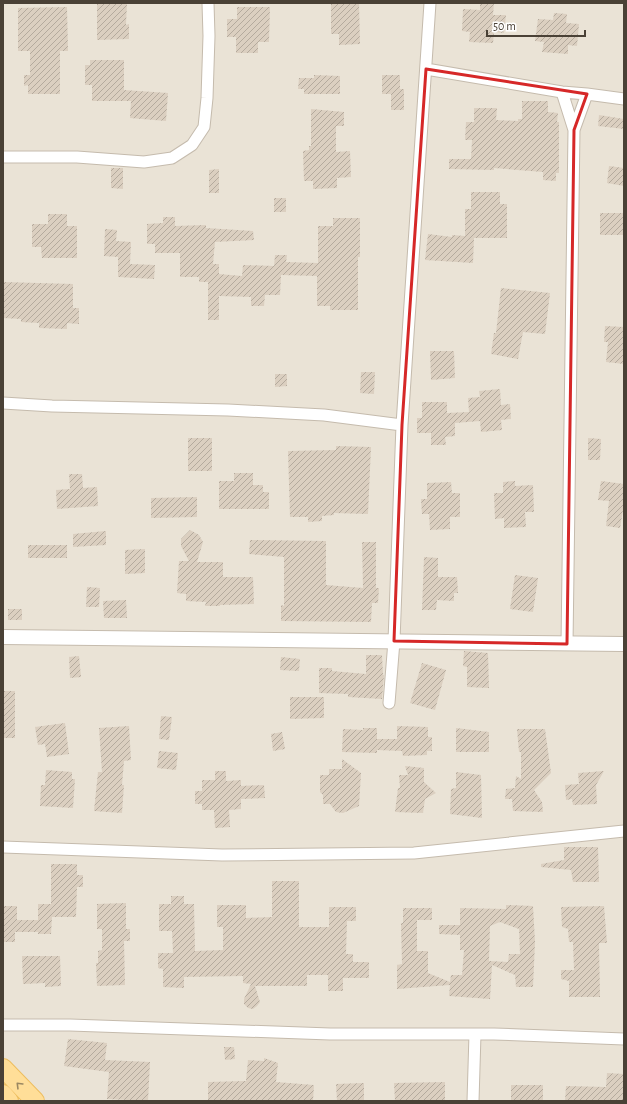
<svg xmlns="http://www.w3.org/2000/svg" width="627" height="1104" font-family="'Alegreya Sans',sans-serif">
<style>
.residential{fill:#eae3d6}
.building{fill:url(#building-hatch);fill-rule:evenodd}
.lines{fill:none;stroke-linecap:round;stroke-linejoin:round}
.minor-casing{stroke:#c5bbad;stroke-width:13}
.tertiary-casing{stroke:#c5bbad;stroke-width:16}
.primary-casing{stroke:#edbd5e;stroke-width:20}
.minor{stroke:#fff;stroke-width:11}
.tertiary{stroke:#fff;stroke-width:14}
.primary{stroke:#ffde98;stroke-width:18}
.oneway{stroke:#9b8862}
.marked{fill:none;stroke:#d62828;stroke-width:3;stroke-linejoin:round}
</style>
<defs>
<pattern id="building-hatch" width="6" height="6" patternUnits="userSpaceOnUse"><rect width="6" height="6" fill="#dbcfc0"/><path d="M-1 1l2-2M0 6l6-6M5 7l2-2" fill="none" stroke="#b4aa9d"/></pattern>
</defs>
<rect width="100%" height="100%" fill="#f5f1e8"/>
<path class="residential" d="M 3,3 L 624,3 L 624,1101 L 3,1101 Z"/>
<path class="building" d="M 97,3 L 127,3 L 126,25 L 129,24 L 129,39 L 97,40 Z
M 331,3 L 359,3 L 360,44 L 339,45 L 339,34 L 331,34 Z
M 480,3 L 494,3 L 493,15 L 506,15 L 504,33 L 494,32 L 493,43 L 469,42 L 470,32 L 462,31 L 463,9 L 480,10 Z
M 67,7 L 68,51 L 60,51 L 60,94 L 28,94 L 28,85 L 24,86 L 24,75 L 30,75 L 30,51 L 18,51 L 18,8 Z
M 237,7 L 270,7 L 269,42 L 258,42 L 258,53 L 236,53 L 236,37 L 227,37 L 227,19 L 237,19 Z
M 554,13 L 567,14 L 566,23 L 579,24 L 577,46 L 568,45 L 568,54 L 542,52 L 544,42 L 535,41 L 538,19 L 553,20 Z
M 90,60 L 124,60 L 124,90 L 168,93 L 166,121 L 130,118 L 131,101 L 92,101 L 92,85 L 85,85 L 85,65 L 90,65 Z
M 314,75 L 340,76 L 340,94 L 304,94 L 304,89 L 298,89 L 299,78 L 314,78 Z
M 382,75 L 400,75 L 400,89 L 404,89 L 404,110 L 391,110 L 391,94 L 382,94 Z
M 522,101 L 548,101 L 548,112 L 558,113 L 557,122 L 559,122 L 559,173 L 556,173 L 556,181 L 543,180 L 543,172 L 494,168 L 494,170 L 449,169 L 449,159 L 471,159 L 472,140 L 465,140 L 466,122 L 474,122 L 474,108 L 497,108 L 496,120 L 518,121 L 518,119 L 522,119 Z
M 311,109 L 344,112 L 344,126 L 336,126 L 336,152 L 350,151 L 351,177 L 337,178 L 337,188 L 313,189 L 313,181 L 304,181 L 303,151 L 309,150 L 309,146 L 311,146 Z
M 599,115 L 624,119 L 624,129 L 598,126 Z
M 609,166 L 624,168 L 624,186 L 607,183 Z
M 111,168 L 123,168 L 123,189 L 111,188 Z
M 219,169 L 219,193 L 209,193 L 209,170 Z
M 471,192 L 500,192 L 500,204 L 507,204 L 507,238 L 474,238 L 473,263 L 425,260 L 428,234 L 452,237 L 452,235 L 465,236 L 465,209 L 471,209 Z
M 274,198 L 286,198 L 286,212 L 274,212 Z
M 600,213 L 624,213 L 624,235 L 600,235 Z
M 48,214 L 67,214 L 67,226 L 77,226 L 77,258 L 42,258 L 41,247 L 32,247 L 32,224 L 48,224 Z
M 163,217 L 175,217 L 175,226 L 206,225 L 206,228 L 253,231 L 254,240 L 215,242 L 213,264 L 219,264 L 219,274 L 242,276 L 243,265 L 274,266 L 275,255 L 287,255 L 286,262 L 318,263 L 318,226 L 333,226 L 333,218 L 360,218 L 360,257 L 358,257 L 358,310 L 330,310 L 330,306 L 317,306 L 317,276 L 281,275 L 280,295 L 265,295 L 264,306 L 251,306 L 251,297 L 219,296 L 219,320 L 208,320 L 208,282 L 199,282 L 199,277 L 180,277 L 180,253 L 155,253 L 155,244 L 147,244 L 147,224 L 163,223 Z
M 105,229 L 117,230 L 116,241 L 131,242 L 130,264 L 155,265 L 154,279 L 118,277 L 118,257 L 104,256 Z
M 3,282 L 73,284 L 73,308 L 79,308 L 79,324 L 67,323 L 67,329 L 39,328 L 39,323 L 21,322 L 21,319 L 3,318 Z
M 501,288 L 550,293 L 545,334 L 523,332 L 518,359 L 491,354 L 494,333 L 496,333 Z
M 605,326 L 624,327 L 624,364 L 606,362 L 608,342 L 604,342 Z
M 430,351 L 454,351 L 455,378 L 431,380 Z
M 361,372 L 375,372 L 374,394 L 360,393 Z
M 275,374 L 287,374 L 287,386 L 275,387 Z
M 500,389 L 501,405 L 510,404 L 511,419 L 501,420 L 502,430 L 481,432 L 480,421 L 455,423 L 455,436 L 445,437 L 446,445 L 431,445 L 431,433 L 417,433 L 417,418 L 422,418 L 422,402 L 447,402 L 447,413 L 469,412 L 468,398 L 480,397 L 479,391 Z
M 188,438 L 212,438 L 212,471 L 188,471 Z
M 588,438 L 601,439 L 600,460 L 588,460 Z
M 336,446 L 371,447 L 368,514 L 334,513 L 334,515 L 322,516 L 322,521 L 308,522 L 308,517 L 290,517 L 288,451 L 336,450 Z
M 234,473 L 253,473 L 253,485 L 263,485 L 263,492 L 269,492 L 269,509 L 219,509 L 219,481 L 234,481 Z
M 69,474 L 82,474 L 83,488 L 97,487 L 98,506 L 57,509 L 56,490 L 70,489 Z
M 515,481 L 515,486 L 533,485 L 534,512 L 525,512 L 526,527 L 504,528 L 504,518 L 495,519 L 494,493 L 503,493 L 503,482 Z
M 601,481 L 624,484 L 624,504 L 620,528 L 606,526 L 609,501 L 598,500 Z
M 451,482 L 452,493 L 460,493 L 460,517 L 450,517 L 450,529 L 430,530 L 429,514 L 422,514 L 421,499 L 427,499 L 427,483 Z
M 197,497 L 197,517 L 151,518 L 151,498 Z
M 190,530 L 199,535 L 203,542 L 197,562 L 223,562 L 223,577 L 253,577 L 254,604 L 220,605 L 220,606 L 205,606 L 206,602 L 186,601 L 186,594 L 177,593 L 179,561 L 189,561 L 181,546 L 181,539 Z
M 106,531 L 106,545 L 73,547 L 73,534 Z
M 250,540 L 326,541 L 326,585 L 363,588 L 362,542 L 376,542 L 376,588 L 379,588 L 378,603 L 372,603 L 371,622 L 281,621 L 281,605 L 284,606 L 284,557 L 249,554 Z
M 28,545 L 67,545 L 67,558 L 28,558 Z
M 145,549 L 145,573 L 125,574 L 125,550 Z
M 424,557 L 438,558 L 438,577 L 457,577 L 458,593 L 454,593 L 454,601 L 437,600 L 436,610 L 422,610 Z
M 515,575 L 538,578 L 533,612 L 510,609 Z
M 87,587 L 100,588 L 99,607 L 86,607 Z
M 126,600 L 127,618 L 104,618 L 103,601 Z
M 8,609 L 22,609 L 22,620 L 8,620 Z
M 464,651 L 488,653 L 489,688 L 467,687 L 467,667 L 463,666 Z
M 366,655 L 382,655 L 383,675 L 384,675 L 382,699 L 348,697 L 348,694 L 319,693 L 319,668 L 332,668 L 332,671 L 366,674 Z
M 79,656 L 81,677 L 70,678 L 69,657 Z
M 281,657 L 300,659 L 299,671 L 280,670 Z
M 422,663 L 446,670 L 435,710 L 410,703 Z
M 3,691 L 15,691 L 15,738 L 3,738 Z
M 290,697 L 324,697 L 324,718 L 290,719 Z
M 161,716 L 172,717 L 169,740 L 159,739 Z
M 65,723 L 69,754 L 47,757 L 45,744 L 38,745 L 35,727 Z
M 129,726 L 131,760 L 124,761 L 122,785 L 124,785 L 122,813 L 94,811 L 98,772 L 102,772 L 99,728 Z
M 397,726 L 428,727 L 428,737 L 432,737 L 432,751 L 427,751 L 427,755 L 403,756 L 402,751 L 377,750 L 377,753 L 342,752 L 343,729 L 363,730 L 363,728 L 377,728 L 377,739 L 397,739 Z
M 456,728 L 489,732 L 489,752 L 456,752 Z
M 517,729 L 545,729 L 551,773 L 534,790 L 542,802 L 543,812 L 513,811 L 512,799 L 505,799 L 506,789 L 515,788 L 516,776 L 521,779 L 521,752 L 519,752 Z
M 282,732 L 285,749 L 273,751 L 271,734 Z
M 159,751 L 178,753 L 176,770 L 157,768 Z
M 342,759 L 361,773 L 359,806 L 343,813 L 336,812 L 330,804 L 323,804 L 323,795 L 320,792 L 320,775 L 329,775 L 329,769 L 342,769 Z
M 405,766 L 424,768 L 424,782 L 436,793 L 425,799 L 423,813 L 395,812 L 398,788 L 400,788 L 399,775 L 408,775 Z
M 46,770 L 72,772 L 72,779 L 75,779 L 73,808 L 40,806 L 41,785 L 45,785 Z
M 215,771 L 226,771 L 226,781 L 241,780 L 241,786 L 264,785 L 265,798 L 241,799 L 241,809 L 229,810 L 230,827 L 215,828 L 214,810 L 202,810 L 202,804 L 195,804 L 195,791 L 202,791 L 202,780 L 215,780 Z
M 604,771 L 596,785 L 597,804 L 573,805 L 572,799 L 566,800 L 565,785 L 579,784 L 578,773 Z
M 456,772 L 481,775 L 482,818 L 450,814 L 451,789 L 456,788 Z
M 564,847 L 598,847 L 599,882 L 573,882 L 571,870 L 541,867 L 541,864 L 564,860 Z
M 51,864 L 77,864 L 77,875 L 83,875 L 83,887 L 77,887 L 76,917 L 52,917 L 51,934 L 38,934 L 38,932 L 15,932 L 15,942 L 3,942 L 3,906 L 17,906 L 17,920 L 38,920 L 38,904 L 51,904 Z
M 272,881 L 299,881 L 299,927 L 329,927 L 329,907 L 356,907 L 356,921 L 347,921 L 346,954 L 353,954 L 353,962 L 369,962 L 369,978 L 343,978 L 343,991 L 328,991 L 328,975 L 307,975 L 307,986 L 255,986 L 260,1002 L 257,1006 L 253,1009 L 248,1008 L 244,1004 L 244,999 L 251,984 L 243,983 L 243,976 L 184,977 L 184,988 L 163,987 L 163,969 L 158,968 L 158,953 L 173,953 L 172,931 L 159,931 L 159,904 L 171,904 L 171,896 L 184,896 L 184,904 L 194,904 L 195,951 L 223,950 L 223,927 L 217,927 L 217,905 L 246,905 L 246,918 L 272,917 Z
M 126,903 L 126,929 L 130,929 L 130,941 L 124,941 L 125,985 L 97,986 L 96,963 L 98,963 L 98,951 L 102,950 L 102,929 L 97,929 L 97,904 Z
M 506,905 L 533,906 L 535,942 L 533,987 L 516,987 L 515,975 L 492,965 L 490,999 L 449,996 L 450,985 L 397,989 L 397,965 L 402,964 L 401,923 L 403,923 L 403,908 L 432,908 L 432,920 L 417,920 L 417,951 L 428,951 L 428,973 L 450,982 L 451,975 L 462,975 L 464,950 L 460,950 L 460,935 L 439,934 L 439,925 L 460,925 L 460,908 L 506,909 ZM 500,922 L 519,929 L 520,954 L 509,954 L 508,962 L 489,961 L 490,926 Z
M 604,906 L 607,943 L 599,943 L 600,997 L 569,997 L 569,981 L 561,979 L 561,970 L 574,970 L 573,942 L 569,942 L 568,929 L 562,927 L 561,907 Z
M 22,956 L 60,956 L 61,986 L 45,987 L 45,983 L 23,984 Z
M 68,1039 L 107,1043 L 105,1060 L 150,1062 L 148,1101 L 107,1099 L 109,1072 L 64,1066 Z
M 224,1047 L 234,1047 L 235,1059 L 225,1060 Z
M 264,1058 L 278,1063 L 276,1082 L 314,1085 L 313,1101 L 208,1101 L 208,1082 L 246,1081 L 248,1060 L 264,1061 Z
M 607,1073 L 624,1074 L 624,1101 L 565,1101 L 566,1086 L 606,1087 Z
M 445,1082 L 445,1101 L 395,1101 L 394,1083 Z
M 364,1083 L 364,1101 L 337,1101 L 336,1084 Z
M 511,1085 L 543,1085 L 543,1101 L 511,1101 Z"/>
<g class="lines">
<defs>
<path id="minor" d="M 426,69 L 562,92 L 587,94 L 624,99
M 562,92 L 574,130
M 3,157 L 77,157 L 144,162 L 172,158 L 192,145 L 204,127 L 207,98 L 209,36 L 208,3
M 3,403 L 52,406 L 228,410 L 324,415 L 402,425
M 567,644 L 574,130 L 587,94
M 389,703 L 394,641 L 402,425 L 430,3
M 3,847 L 222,855 L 414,853 L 624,831
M 3,1025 L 70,1025 L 330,1034 L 494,1034 L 624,1039
M 473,1101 L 475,1034"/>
<path id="tertiary" d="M 3,637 L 624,644"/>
<path id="primary" d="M 3,1068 L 35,1101
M 3,1094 L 9,1101"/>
</defs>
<use href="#minor" class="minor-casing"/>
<use href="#tertiary" class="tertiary-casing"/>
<use href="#primary" class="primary-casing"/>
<use href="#minor" class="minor"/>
<use href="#tertiary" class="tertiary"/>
<use href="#primary" class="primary"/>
</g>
<defs><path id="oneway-chevron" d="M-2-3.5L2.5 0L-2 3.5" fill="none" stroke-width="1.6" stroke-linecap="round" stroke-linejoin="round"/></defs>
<use class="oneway" href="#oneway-chevron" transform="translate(19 1085) rotate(-135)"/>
<path class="marked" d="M 426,69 L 587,94 L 574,130 L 567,644 L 394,641 L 402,425 Z"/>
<rect width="627" height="1104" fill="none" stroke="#4a4136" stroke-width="8"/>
<path d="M487 30v6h98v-6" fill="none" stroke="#4a4136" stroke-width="2"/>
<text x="493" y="30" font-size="12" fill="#4a4136" stroke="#ffffff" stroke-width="3" paint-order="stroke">50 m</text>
</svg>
